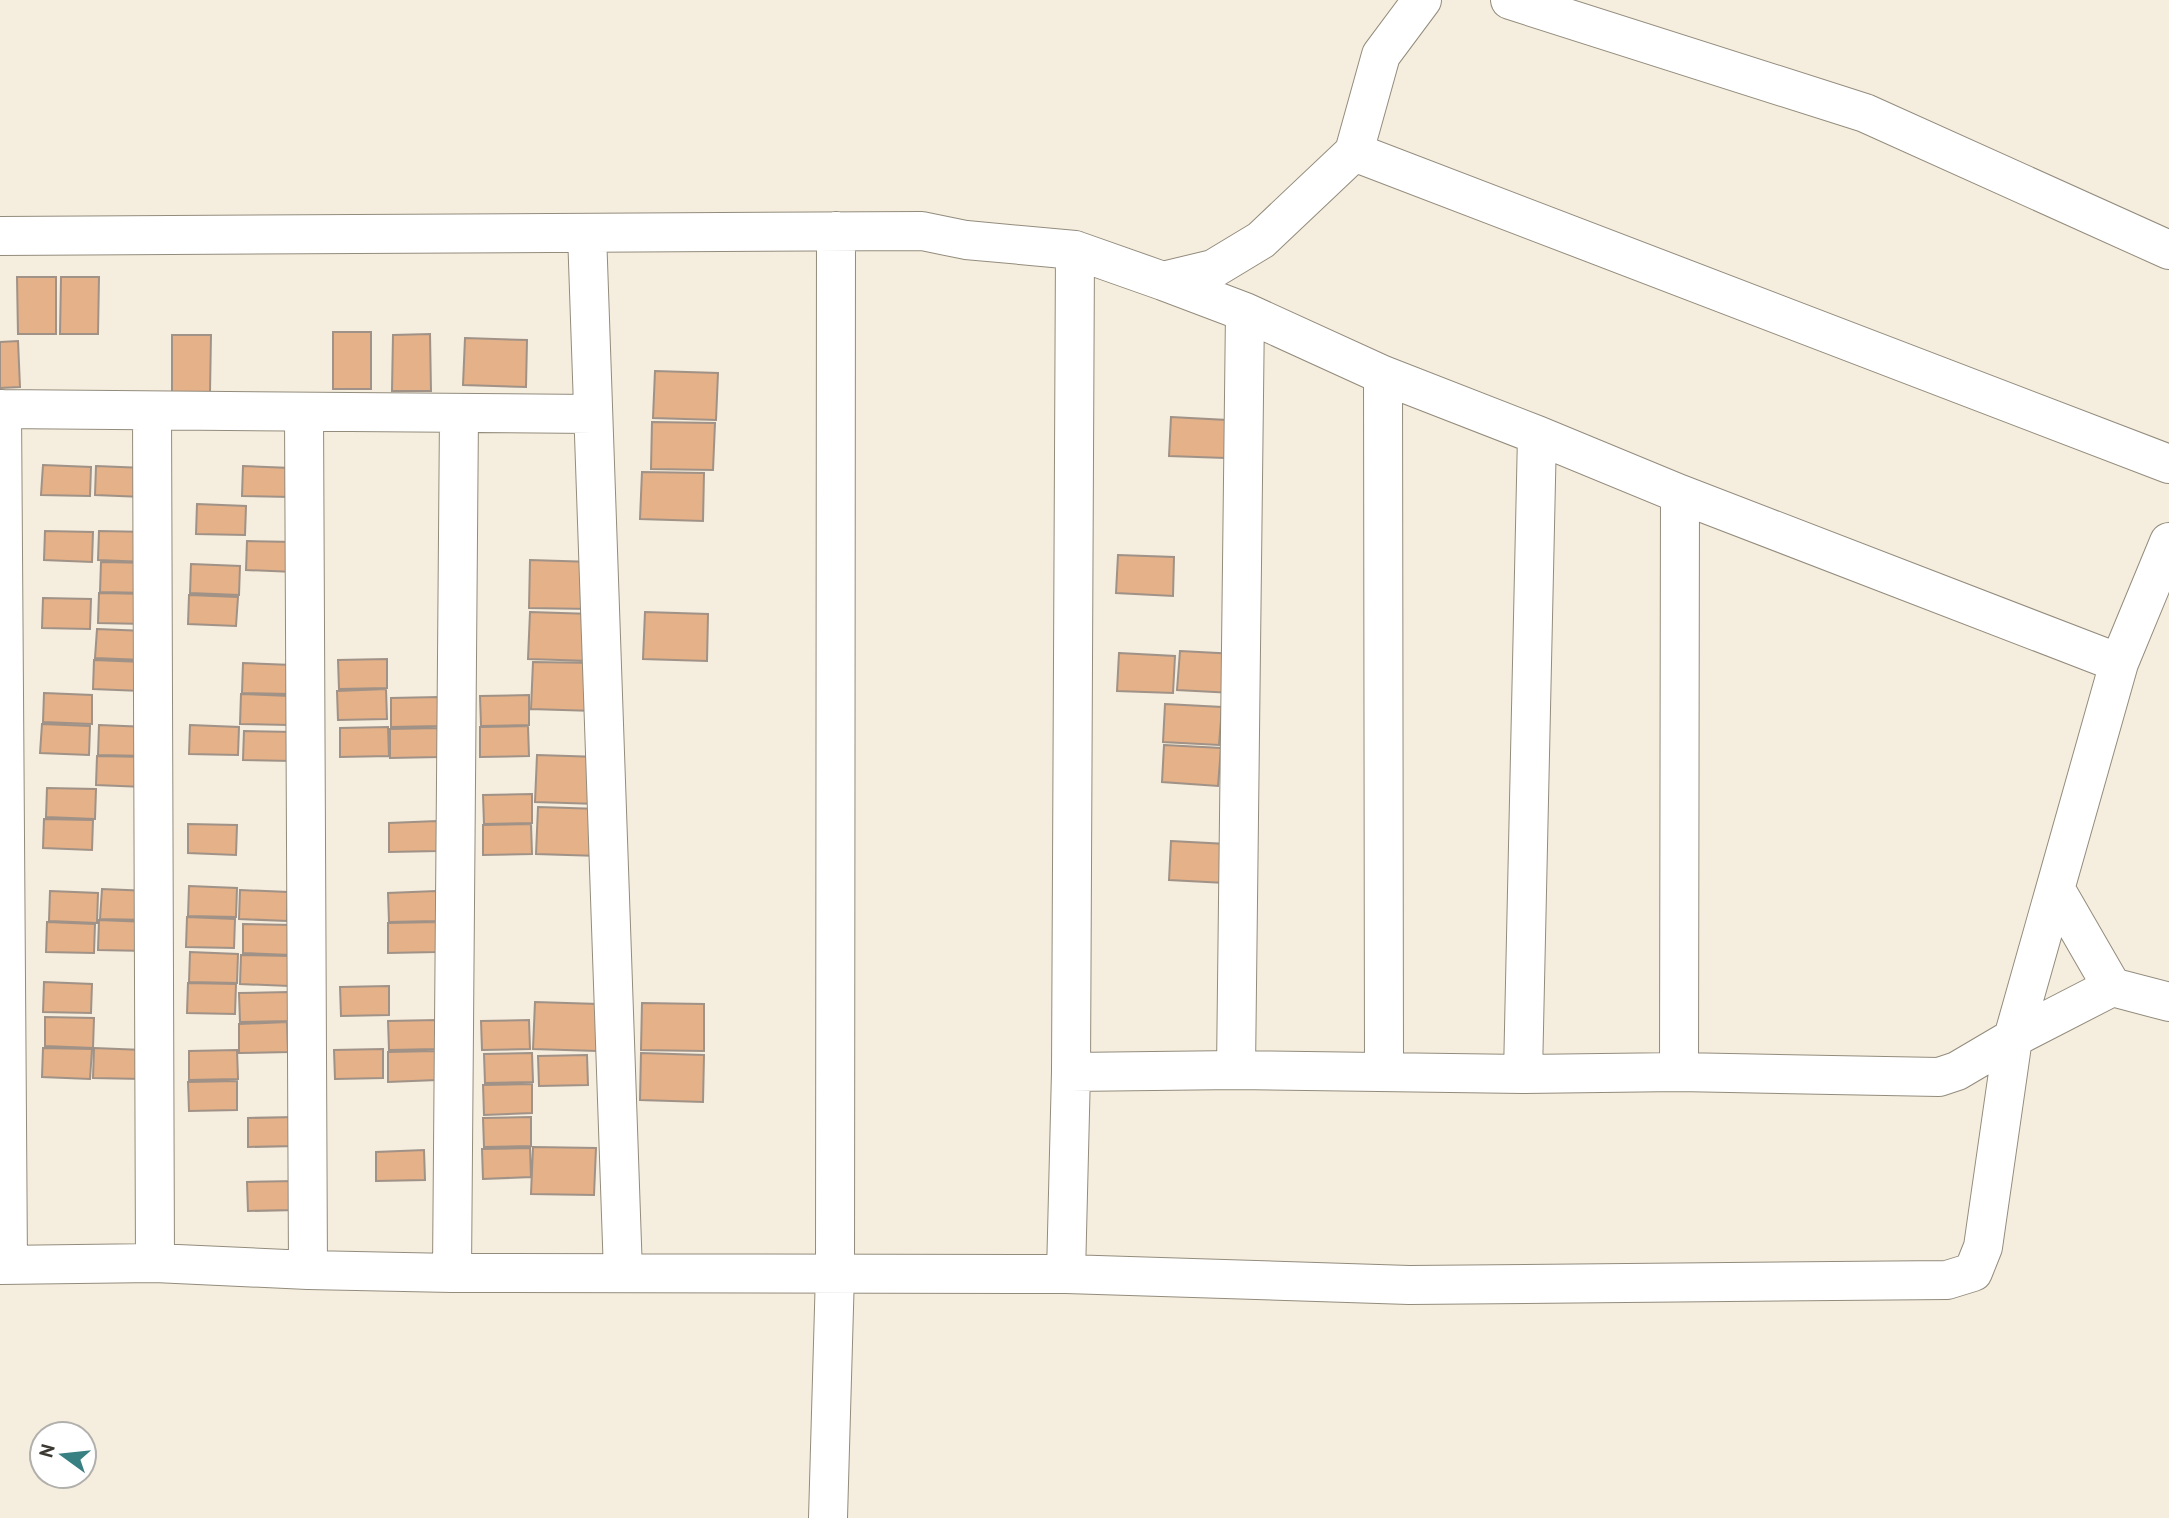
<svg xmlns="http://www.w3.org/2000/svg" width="2169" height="1518" font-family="'PT Sans',sans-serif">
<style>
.building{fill:#e5b188;stroke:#a09287;stroke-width:2}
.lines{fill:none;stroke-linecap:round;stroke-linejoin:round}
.street-casing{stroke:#938c7d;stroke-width:40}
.street{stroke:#fff;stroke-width:38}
</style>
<rect width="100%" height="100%" fill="#f5eddd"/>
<path class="building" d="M 17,277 L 56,277 L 56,334 L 18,334 Z
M 61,277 L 99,277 L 98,334 L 60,334 Z
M 333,332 L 371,332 L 371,389 L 333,389 Z
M 430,334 L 431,391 L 392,391 L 393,335 Z
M 172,335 L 211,335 L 210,392 L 172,392 Z
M 465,338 L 527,340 L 526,387 L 463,385 Z
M 18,341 L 20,387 L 0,388 L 0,342 Z
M 655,371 L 718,373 L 716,420 L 653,418 Z
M 1171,417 L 1227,420 L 1225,458 L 1169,456 Z
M 652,422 L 715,423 L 713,470 L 651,469 Z
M 43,465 L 91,467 L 90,496 L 41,495 Z
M 96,466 L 144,468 L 143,497 L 95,495 Z
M 243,466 L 291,468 L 290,497 L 242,496 Z
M 642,472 L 704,473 L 703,521 L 640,519 Z
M 197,504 L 246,506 L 245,535 L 196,534 Z
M 45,531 L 93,532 L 92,562 L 44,560 Z
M 99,531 L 147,532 L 146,562 L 98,560 Z
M 247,541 L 295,542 L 294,572 L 246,570 Z
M 1118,555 L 1174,557 L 1173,596 L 1116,593 Z
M 530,560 L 593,562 L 591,609 L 529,608 Z
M 101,562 L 150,563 L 149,593 L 100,592 Z
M 191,564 L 240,566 L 239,595 L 190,593 Z
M 99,593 L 147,594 L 146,624 L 98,623 Z
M 189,595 L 238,597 L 236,626 L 188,624 Z
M 43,598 L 91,599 L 90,629 L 42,628 Z
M 530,612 L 592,614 L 591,661 L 528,659 Z
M 645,612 L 708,614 L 707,661 L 643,659 Z
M 97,629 L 145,631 L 144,660 L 95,658 Z
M 1180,651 L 1236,654 L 1233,693 L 1177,690 Z
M 1119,653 L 1175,656 L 1173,693 L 1117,691 Z
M 387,659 L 387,688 L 339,689 L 338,660 Z
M 94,660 L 143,662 L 141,691 L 93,689 Z
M 533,662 L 596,663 L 594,711 L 531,709 Z
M 243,663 L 292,665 L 291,694 L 242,693 Z
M 386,689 L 387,719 L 338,720 L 337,691 Z
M 44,693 L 92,695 L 92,724 L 43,722 Z
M 241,694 L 290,696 L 288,725 L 240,724 Z
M 529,695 L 529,725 L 481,726 L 480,696 Z
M 439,697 L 440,726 L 391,727 L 391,698 Z
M 1165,704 L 1222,707 L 1219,745 L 1163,742 Z
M 42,724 L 90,726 L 89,755 L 40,753 Z
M 99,725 L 148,727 L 147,756 L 98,755 Z
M 190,725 L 239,727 L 238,755 L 189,754 Z
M 528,726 L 529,756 L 480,757 L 480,727 Z
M 388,727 L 389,756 L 340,757 L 340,728 Z
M 438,728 L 439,757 L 390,758 L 390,729 Z
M 244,731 L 293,732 L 292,761 L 243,760 Z
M 1164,745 L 1221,748 L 1218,786 L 1162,782 Z
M 537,755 L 599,757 L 598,804 L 535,802 Z
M 97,756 L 145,757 L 144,787 L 96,785 Z
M 47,788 L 96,789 L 95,819 L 46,817 Z
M 532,794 L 532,823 L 484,824 L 483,795 Z
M 538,807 L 600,809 L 599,856 L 536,854 Z
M 44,819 L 93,820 L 92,850 L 43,848 Z
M 437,821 L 438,851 L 389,852 L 389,823 Z
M 188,824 L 237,825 L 236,855 L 188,853 Z
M 531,824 L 532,854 L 483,855 L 483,825 Z
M 1171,841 L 1227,844 L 1225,883 L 1169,880 Z
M 189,886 L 237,888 L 236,917 L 188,916 Z
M 102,889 L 150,891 L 149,920 L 100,919 Z
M 240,890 L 288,892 L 287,921 L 239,919 Z
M 50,891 L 98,893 L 97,923 L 49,921 Z
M 436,891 L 437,921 L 389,922 L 388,893 Z
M 187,917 L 235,919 L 234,948 L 186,947 Z
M 99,920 L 148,922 L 147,951 L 98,950 Z
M 47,922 L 95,924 L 94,953 L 46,952 Z
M 436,922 L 436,952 L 388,953 L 388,923 Z
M 243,924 L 292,925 L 291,955 L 243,953 Z
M 190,952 L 238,954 L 237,983 L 189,982 Z
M 241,955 L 290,956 L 289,986 L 240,984 Z
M 44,982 L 92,984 L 91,1013 L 43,1012 Z
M 188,983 L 236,984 L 235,1014 L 187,1013 Z
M 389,986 L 389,1015 L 341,1016 L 340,987 Z
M 288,992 L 288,1021 L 240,1022 L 239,993 Z
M 535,1002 L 598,1004 L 597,1051 L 533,1049 Z
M 642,1003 L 704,1004 L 704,1051 L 641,1050 Z
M 45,1017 L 94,1018 L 93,1048 L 45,1046 Z
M 437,1020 L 437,1049 L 389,1050 L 388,1021 Z
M 529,1020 L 530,1049 L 482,1050 L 481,1021 Z
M 287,1022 L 288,1052 L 239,1053 L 239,1024 Z
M 43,1048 L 92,1049 L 90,1079 L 42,1077 Z
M 94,1048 L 143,1050 L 142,1079 L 93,1078 Z
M 383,1049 L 383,1078 L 335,1079 L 334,1050 Z
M 237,1050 L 238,1079 L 189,1080 L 189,1051 Z
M 436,1051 L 437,1080 L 388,1082 L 388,1052 Z
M 532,1053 L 533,1082 L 485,1083 L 484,1054 Z
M 641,1053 L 704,1055 L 703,1102 L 640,1100 Z
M 587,1055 L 588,1085 L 539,1086 L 538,1056 Z
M 237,1081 L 237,1110 L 189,1111 L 188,1082 Z
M 532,1084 L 532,1113 L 484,1115 L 483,1085 Z
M 296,1117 L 296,1146 L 248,1147 L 248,1118 Z
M 531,1117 L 531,1146 L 484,1147 L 483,1118 Z
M 533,1147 L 596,1148 L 594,1195 L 531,1194 Z
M 530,1148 L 531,1177 L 483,1179 L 482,1149 Z
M 424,1150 L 425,1180 L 376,1181 L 376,1152 Z
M 296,1181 L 296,1210 L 248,1211 L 247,1182 Z"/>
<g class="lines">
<defs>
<path id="street" d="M 1510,0 L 1865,113 L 2169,250
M 1354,152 L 1381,55 L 1422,0
M 587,233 L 623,1273
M 0,236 L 922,231 L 966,240 L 1075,250 L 1163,281 L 1245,312 L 1383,375 L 1537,435 L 1680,494 L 2119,663
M 1163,281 L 1213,269 L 1261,240 L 1354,152 L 2169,464
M 1383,375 L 1384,1071
M 0,409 L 593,414
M 2,409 L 8,1265
M 152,411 L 155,1263
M 304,413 L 308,1270
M 2056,890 L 2112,987
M 1236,1070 L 1245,312
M 1071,1072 L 1236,1070 L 1523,1074 L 1679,1072 L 1939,1077 L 1957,1071 L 2013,1038 L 2112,987 L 2169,1002
M 1679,1072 L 1680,494
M 1523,1074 L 1537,435
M 0,1265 L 155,1263 L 308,1270 L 452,1273 L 1066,1274 L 1409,1285 L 1947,1280 L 1973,1272 L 1983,1247 L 2013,1038 L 2119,663 L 2169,542
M 452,1273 L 459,413
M 1066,1274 L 1071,1072 L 1075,250
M 828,1518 L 835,1273 L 836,231"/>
</defs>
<use href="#street" class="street-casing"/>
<use href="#street" class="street"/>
</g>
<g transform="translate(63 1455) rotate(285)"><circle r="33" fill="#ffffff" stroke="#b1b0ad" stroke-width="2"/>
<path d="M0-5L12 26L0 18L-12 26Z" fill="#388082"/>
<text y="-10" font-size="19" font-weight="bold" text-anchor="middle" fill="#3c3933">N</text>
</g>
</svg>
